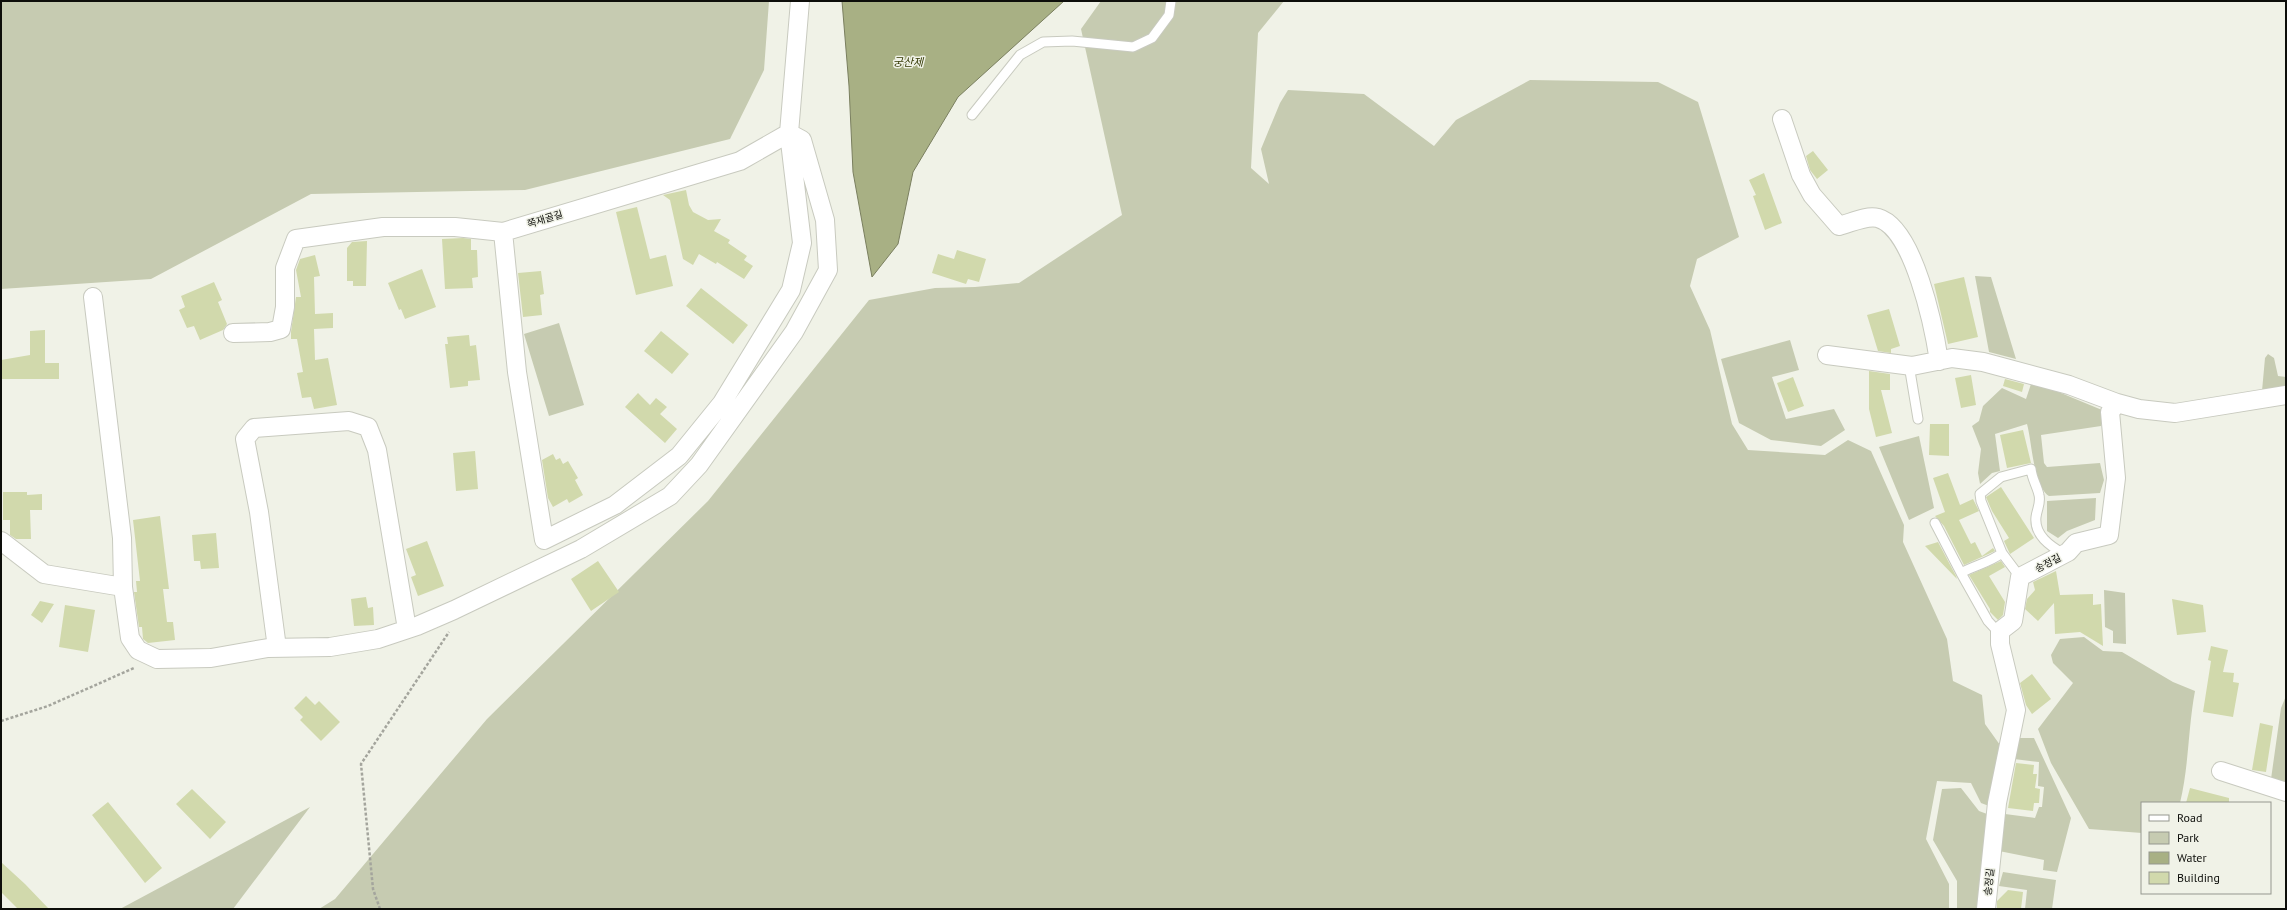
<svg xmlns="http://www.w3.org/2000/svg" width="2287" height="910" font-family="'PT Sans','Noto Sans KR',sans-serif">
<style>
.green{fill:#c6cbb1}
.water{fill:#a8b084;stroke:#7a7f5f}
.building{fill:#d1d9ac}
.lines{fill:none;stroke-linecap:round;stroke-linejoin:round}
.lane-casing{stroke:#c8cabf;stroke-width:11}
.street-casing{stroke:#c8cabf;stroke-width:20}
.path{stroke:#a4a59d;stroke-width:2.5;stroke-dasharray:3 2;stroke-linecap:butt}
.lane{stroke:#fff;stroke-width:9}
.street{stroke:#fff;stroke-width:18}
.labels{text-anchor:middle;dominant-baseline:central;stroke-width:3;stroke-linejoin:round;paint-order:stroke}
.street-label{font-size:10px;fill:#0d0e0a;stroke:#f0f2e7}
.water-label{font-size:11px;font-style:italic;fill:#333903;stroke:#f0f2e7}
</style>
<rect width="100%" height="100%" fill="#f0f2e7"/>
<path class="green" d="M 1,1 L 769,1 L 764,70 L 730,139 L 525,190 L 311,194 L 151,279 L 1,289 Z
M 1101,1 L 1284,1 L 1258,33 L 1251,168 L 1269,184 L 1261,149 L 1280,103 L 1288,90 L 1364,94 L 1434,146 L 1456,120 L 1530,80 L 1658,82 L 1698,102 L 1739,237 L 1697,259 L 1690,286 L 1710,330 L 1732,424 L 1748,450 L 1825,455 L 1848,440 L 1871,451 L 1904,525 L 1903,542 L 1947,639 L 1953,681 L 1982,695 L 1985,724 L 2000,745 L 1989,806 L 1981,803 L 1971,783 L 1937,781 L 1926,839 L 1949,884 L 1949,909 L 319,909 L 335,899 L 487,719 L 708,501 L 869,300 L 935,288 L 975,287 L 1019,283 L 1122,215 L 1081,29 Z
M 1975,276 L 1991,277 L 2016,359 L 1989,352 Z
M 559,323 L 584,405 L 549,416 L 524,334 Z
M 1790,340 L 1799,370 L 1772,377 L 1786,419 L 1834,409 L 1845,430 L 1821,446 L 1771,440 L 1739,423 L 1721,359 Z
M 2268,354 L 2274,358 L 2278,376 L 2286,377 L 2286,387 L 2262,391 L 2265,358 Z
M 2032,381 L 2102,410 L 2101,426 L 2041,435 L 2044,463 L 2047,467 L 2100,463 L 2104,480 L 2100,493 L 2049,496 C 2033,485 2032,442 2027,424 L 1995,434 L 2000,471 L 1992,473 L 1980,484 L 1978,473 L 1981,449 L 1972,426 L 1979,421 L 1983,406 L 2002,388 L 2026,399 Z
M 1919,436 L 1934,508 L 1909,520 L 1879,447 Z
M 2096,498 L 2095,520 L 2067,531 L 2058,538 L 2047,531 L 2047,501 Z
M 2104,590 L 2125,593 L 2126,644 L 2113,643 L 2113,631 L 2105,627 Z
M 2084,637 L 2103,651 L 2122,652 L 2173,682 L 2195,691 C 2188,728 2189,766 2180,803 L 2142,803 L 2142,833 L 2089,829 L 2051,763 L 2038,729 L 2073,683 L 2053,663 L 2051,655 L 2060,639 Z
M 2286,696 L 2286,783 L 2271,779 L 2281,708 Z
M 2019,738 L 2034,738 L 2071,818 L 2057,872 L 2043,870 L 2044,860 L 1999,851 L 2005,814 L 2035,818 L 2039,807 L 2042,807 L 2044,787 L 2038,786 L 2039,762 L 2014,759 Z
M 1961,788 L 1979,811 L 1987,814 L 1977,909 L 1957,909 L 1957,881 L 1933,840 L 1942,789 Z
M 310,807 L 233,909 L 120,909 Z
M 2003,872 L 2056,880 L 2052,909 L 2025,909 L 2027,890 L 1999,886 Z"/>
<path class="water" d="M 842,1 L 1064,1 L 958,97 L 913,172 L 898,244 L 872,277 L 853,172 L 849,86 Z"/>
<path class="building" d="M 1813,151 L 1828,170 L 1817,179 L 1810,170 L 1806,156 Z
M 1764,173 L 1782,223 L 1765,230 L 1753,196 L 1756,195 L 1749,180 Z
M 686,190 L 689,205 L 693,212 L 708,220 L 721,219 L 714,231 L 730,240 L 728,243 L 747,256 L 744,260 L 753,266 L 744,279 L 717,262 L 716,264 L 699,254 L 693,265 L 683,259 L 670,200 L 663,195 Z
M 637,207 L 650,259 L 666,255 L 673,286 L 636,295 L 616,212 Z
M 463,238 L 471,239 L 471,250 L 477,250 L 478,277 L 472,278 L 473,288 L 445,289 L 442,239 Z
M 367,241 L 366,286 L 353,286 L 353,281 L 347,281 L 347,248 L 352,242 Z
M 957,250 L 986,259 L 979,282 L 968,279 L 966,284 L 932,273 L 938,254 L 954,259 Z
M 315,255 L 320,276 L 314,277 L 315,314 L 333,313 L 333,328 L 314,329 L 315,360 L 328,358 L 337,405 L 314,409 L 311,397 L 302,398 L 297,373 L 303,372 L 297,339 L 291,339 L 291,332 L 296,297 L 301,297 L 296,270 L 300,259 Z
M 422,269 L 436,307 L 405,319 L 401,309 L 399,310 L 388,283 Z
M 541,271 L 544,294 L 540,295 L 542,315 L 523,317 L 518,273 Z
M 1964,277 L 1978,337 L 1948,344 L 1934,284 Z
M 214,282 L 222,300 L 218,302 L 227,324 L 223,330 L 200,340 L 194,326 L 187,328 L 179,310 L 185,307 L 181,296 Z
M 701,288 L 748,325 L 733,344 L 686,306 Z
M 1889,309 L 1900,346 L 1891,349 L 1891,353 L 1878,351 L 1867,315 Z
M 45,330 L 45,363 L 59,363 L 59,379 L 1,379 L 1,360 L 30,355 L 30,331 Z
M 661,331 L 689,354 L 672,374 L 644,351 Z
M 469,335 L 470,346 L 476,345 L 480,380 L 468,381 L 468,386 L 450,388 L 445,344 L 448,344 L 447,337 Z
M 1869,371 L 1890,374 L 1890,390 L 1881,390 L 1892,433 L 1876,437 L 1869,409 Z
M 1971,375 L 1976,405 L 1961,408 L 1955,378 Z
M 1793,377 L 1804,406 L 1788,412 L 1777,383 Z
M 2005,379 L 2024,384 L 2022,392 L 2003,386 Z
M 638,393 L 650,405 L 656,398 L 667,407 L 660,414 L 677,429 L 665,443 L 625,407 Z
M 1930,424 L 1949,424 L 1949,456 L 1929,455 Z
M 2023,430 L 2031,463 L 2007,468 L 2000,435 Z
M 475,451 L 478,489 L 456,491 L 453,453 Z
M 553,454 L 556,460 L 560,458 L 563,464 L 568,461 L 578,478 L 575,480 L 583,495 L 569,503 L 567,499 L 553,507 L 548,498 L 542,460 Z
M 1948,473 L 1960,505 L 1973,499 L 1979,511 L 1959,520 L 1971,544 L 1975,542 L 1982,556 L 1993,548 L 1995,551 L 1964,565 L 1944,526 L 1935,516 L 1945,512 L 1933,478 Z
M 2001,487 L 2034,538 L 2010,554 L 2004,541 L 2009,538 L 1992,511 L 1986,497 Z
M 3,492 L 27,492 L 27,495 L 42,494 L 42,510 L 30,510 L 31,539 L 16,539 L 10,535 L 10,520 L 3,520 Z
M 160,516 L 169,589 L 163,589 L 167,622 L 173,622 L 175,640 L 148,643 L 143,639 L 142,627 L 139,627 L 134,592 L 137,592 L 136,581 L 140,581 L 133,520 Z
M 216,533 L 219,568 L 201,569 L 200,561 L 194,561 L 192,535 Z
M 427,541 L 444,586 L 418,596 L 411,577 L 416,575 L 406,549 Z
M 1938,542 L 1956,576 L 1957,579 L 1925,546 Z
M 598,561 L 619,592 L 591,611 L 571,579 Z
M 2001,561 L 2005,567 L 1989,576 L 2005,602 L 2003,615 L 1998,620 L 1990,612 L 1990,609 L 1969,575 Z
M 2056,571 L 2060,595 L 2093,594 L 2093,605 L 2101,604 L 2103,646 L 2080,632 L 2055,634 L 2054,603 L 2038,621 L 2025,609 L 2027,599 L 2035,590 L 2033,582 Z
M 366,597 L 368,608 L 373,607 L 374,625 L 354,626 L 351,599 Z
M 2172,599 L 2203,605 L 2206,632 L 2177,635 Z
M 40,601 L 54,604 L 42,623 L 31,615 Z
M 65,605 L 95,610 L 88,652 L 59,647 Z
M 2211,646 L 2228,650 L 2223,672 L 2234,673 L 2233,682 L 2239,683 L 2233,717 L 2203,712 L 2211,661 L 2208,660 Z
M 2032,674 L 2051,699 L 2032,714 L 2026,705 L 2020,683 Z
M 306,696 L 315,705 L 319,701 L 340,722 L 321,741 L 300,720 L 303,717 L 294,708 Z
M 2260,723 L 2273,726 L 2266,772 L 2252,770 Z
M 2016,763 L 2034,765 L 2033,774 L 2037,774 L 2035,788 L 2040,789 L 2039,803 L 2034,803 L 2033,811 L 2008,808 Z
M 2190,788 L 2229,798 L 2229,803 L 2186,803 Z
M 192,789 L 226,822 L 210,839 L 176,804 Z
M 108,802 L 162,868 L 145,883 L 92,815 Z
M 1,862 L 25,884 L 49,909 L 18,909 L 1,892 Z
M 2008,890 L 2023,892 L 2021,909 L 1997,909 L 1997,901 Z"/>
<g class="lines">
<defs>
<path id="lane" d="M 972,115 L 1020,55 L 1043,42 L 1072,41 L 1133,47 L 1152,38 L 1169,15 L 1171,1
M 1909,365 L 1918,419
M 1935,523 L 1961,573
M 2020,577 L 2002,553 L 1981,501 L 1980,494 L 2001,477 L 2031,469 C 2032,479 2037,486 2039,495 C 2041,503 2037,509 2036,517 C 2034,535 2050,546 2064,554
M 2000,634 L 1988,621 L 1961,573 C 1975,565 1989,563 2002,553"/>
<path id="street" d="M 1782,119 L 1801,175 L 1812,195 L 1839,226 C 1851,223 1866,215 1878,218 C 1914,228 1934,328 1939,361
M 503,232 L 517,372 L 544,540 L 615,505 L 679,456 L 722,403 L 791,290 L 802,243 L 789,133 L 800,1
M 93,297 L 122,538 L 123,587
M 233,333 L 270,332 L 281,329 L 285,307 L 285,268 L 296,239 L 383,227 L 455,227 L 503,232 L 740,161 L 789,133
M 1827,355 L 1912,366 L 1952,358 L 1983,362 L 2069,385 L 2117,403
M 1,541 L 44,574 L 123,587 L 130,638 L 138,650 L 157,659 L 211,658 L 268,648 L 330,647 L 378,639 L 417,626 L 454,610 L 581,549 L 670,496 L 699,465 L 794,332 L 828,270 L 825,220 L 802,140 L 789,133
M 277,648 L 259,512 L 245,439 L 254,428 L 349,421 L 368,427 L 377,450 L 407,629
M 2221,771 L 2286,792
M 1986,909 L 1997,803 L 2016,710 L 2000,644 L 2000,631 L 2013,621 L 2020,577 L 2068,552 L 2076,543 L 2109,535 L 2116,478 L 2110,412 L 2117,403 L 2139,409 L 2175,413 L 2286,395"/>
</defs>
<use href="#lane" class="lane-casing"/>
<use href="#street" class="street-casing"/>
<path class="path" d="M 1,721 L 48,706 L 134,668
M 380,909 L 373,889 L 361,764 L 449,632"/>
<use href="#lane" class="lane"/>
<use href="#street" class="street"/>
</g>
<g class="labels">
<g class="street-label">
<text transform="translate(545 219) rotate(-17)">쪽재골길</text>
<text transform="translate(2048 563) rotate(-27)">송정길</text>
<text transform="translate(1989 882) rotate(-84)">송정길</text>
</g>
<g class="water-label">
<text x="908" y="62">궁산제</text>
</g>
</g>
<rect width="2287" height="910" fill="none" stroke="#0d0e0a" stroke-width="4"/>
<rect x="2141" y="802" width="130" height="92" fill="#f0f2e7" stroke="#95978f"/>
<rect x="2149" y="815" width="20" height="6" fill="#ffffff" stroke="#95978f"/>
<text x="2177" y="822" font-size="12" fill="#0d0e0a">Road</text>
<rect x="2149" y="832" width="20" height="12" fill="#c6cbb1" stroke="#95978f"/>
<text x="2177" y="842" font-size="12" fill="#0d0e0a">Park</text>
<rect x="2149" y="852" width="20" height="12" fill="#a8b084" stroke="#95978f"/>
<text x="2177" y="862" font-size="12" fill="#0d0e0a">Water</text>
<rect x="2149" y="872" width="20" height="12" fill="#d1d9ac" stroke="#95978f"/>
<text x="2177" y="882" font-size="12" fill="#0d0e0a">Building</text>
</svg>
